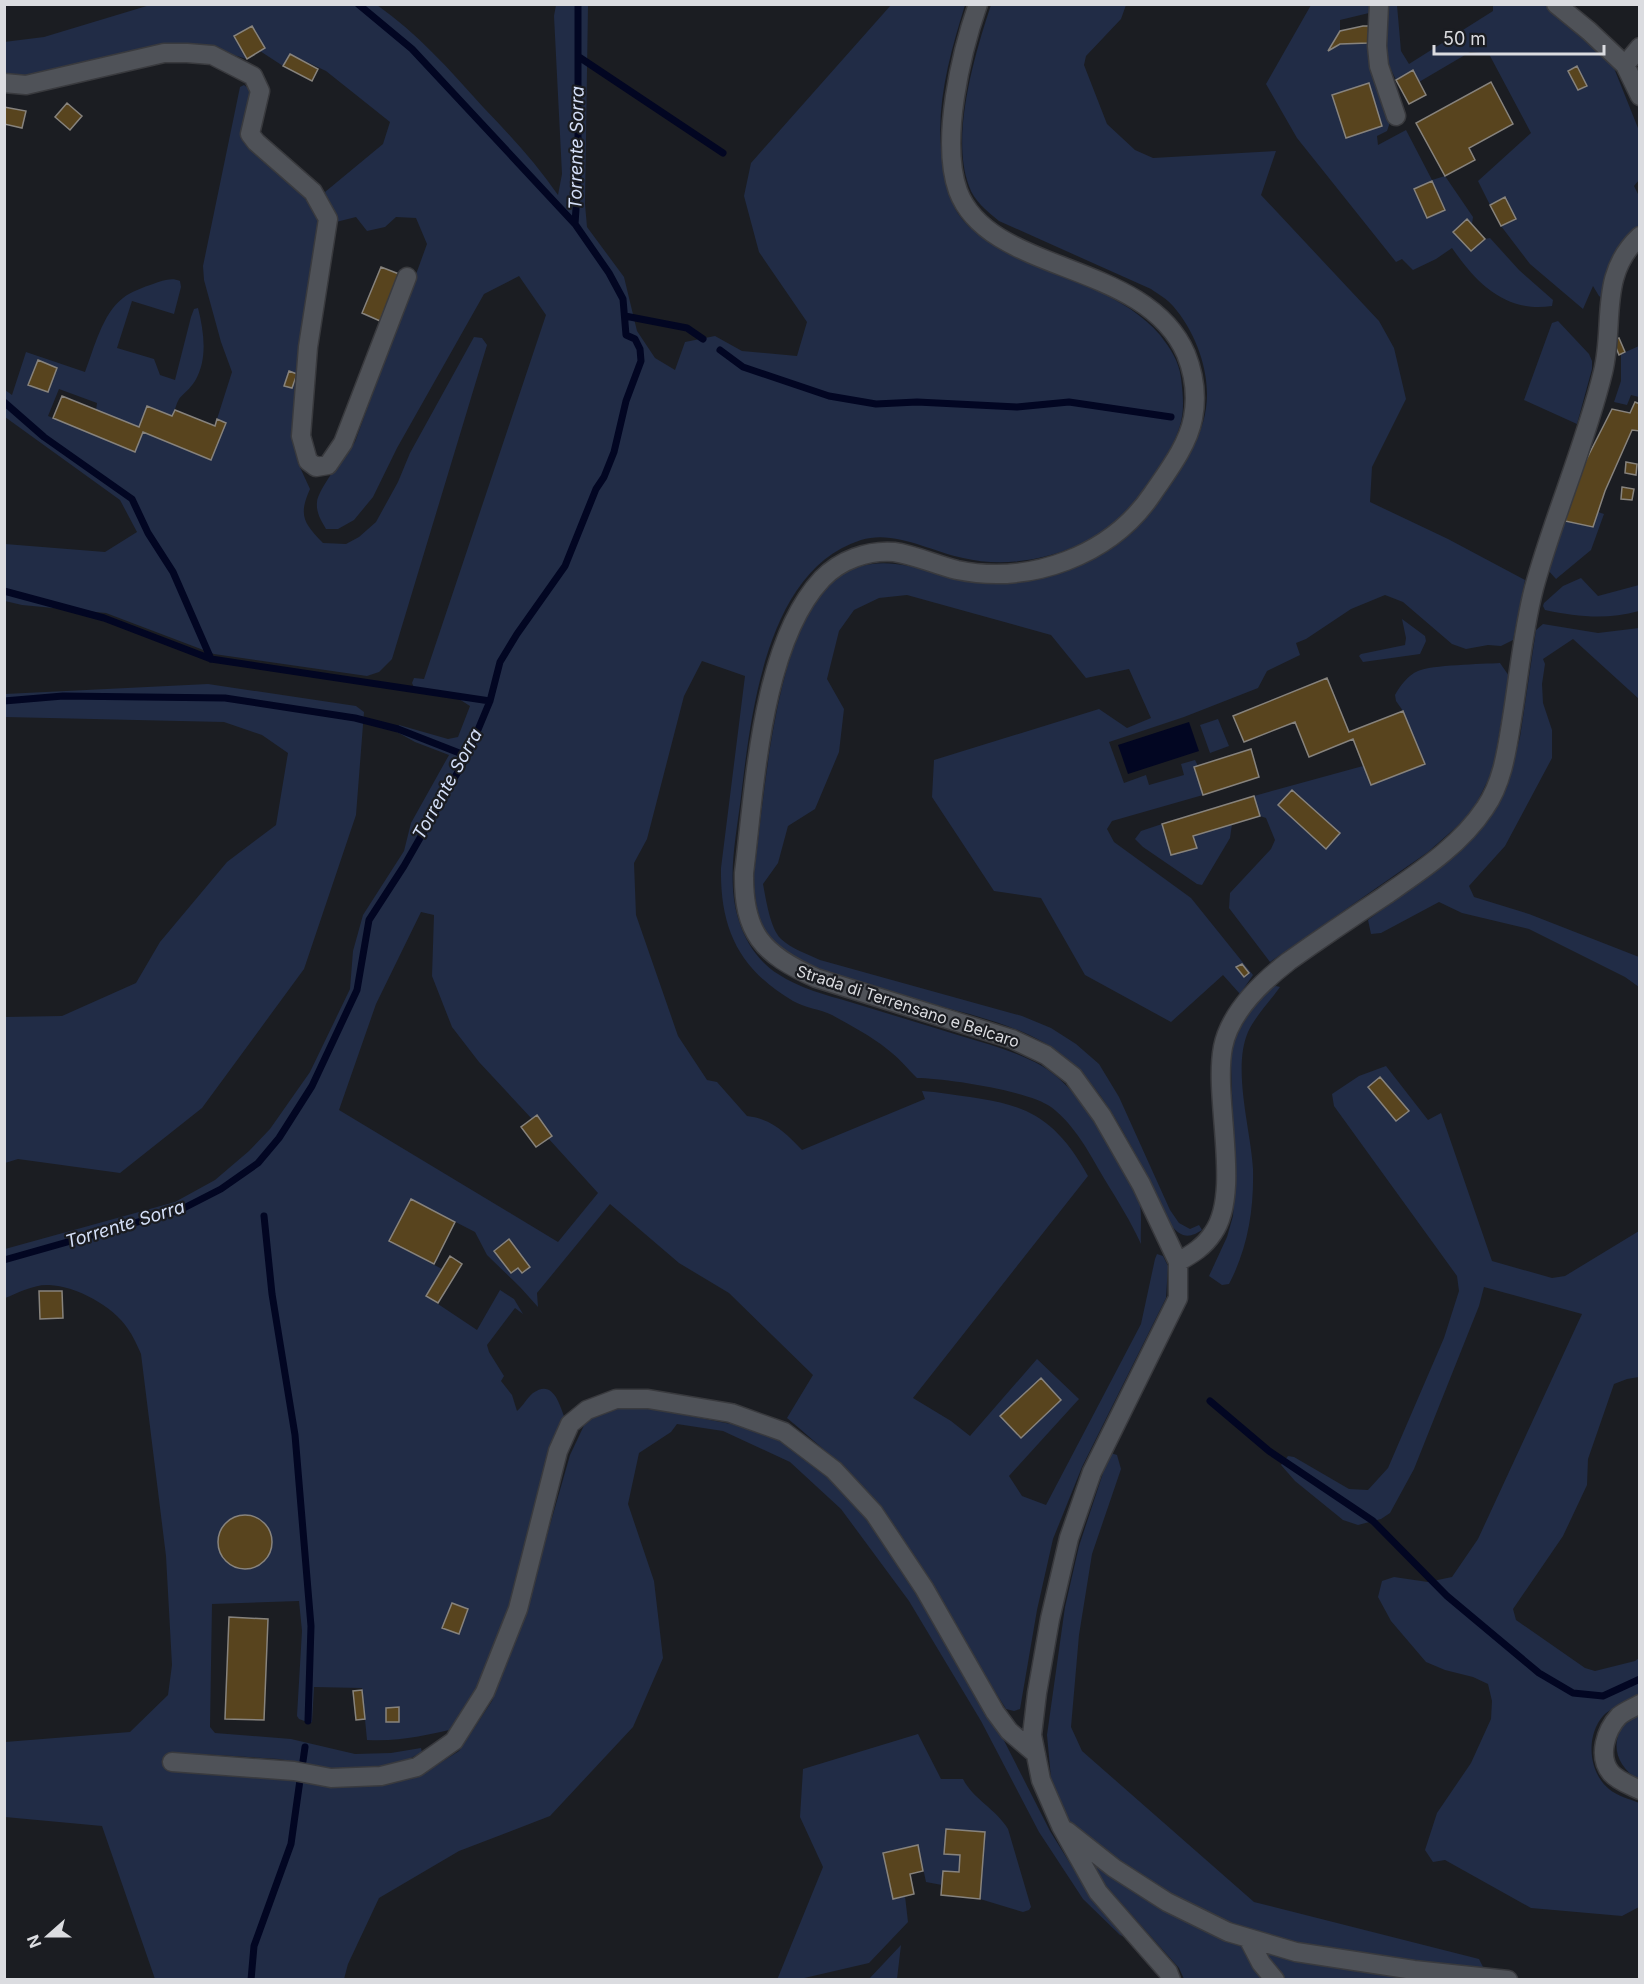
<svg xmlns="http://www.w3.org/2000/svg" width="1644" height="1984" font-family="Inter,sans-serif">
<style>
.green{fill:#212c46;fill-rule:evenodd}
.water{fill:#020622}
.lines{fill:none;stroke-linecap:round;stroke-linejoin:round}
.stream{stroke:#020622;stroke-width:7}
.building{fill:#58441e;stroke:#87837d;stroke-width:1.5}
.minor-casing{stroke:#393a3e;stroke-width:21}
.minor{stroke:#4f5258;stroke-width:18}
.labels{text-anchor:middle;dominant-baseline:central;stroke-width:4.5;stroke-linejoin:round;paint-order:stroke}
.street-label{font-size:16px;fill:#dbdce0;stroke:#1b1d22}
.water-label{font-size:18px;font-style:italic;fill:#d4dff8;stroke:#1b1d22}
</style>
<rect width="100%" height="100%" fill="#1b1d22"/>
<path class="green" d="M 150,5 L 377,5 C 417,33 450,70 483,107 C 510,135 536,163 558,195 L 562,174 L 554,16 L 556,5 L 588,5 L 585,204 L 587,227 L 624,277 L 637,331 L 655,358 L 675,370 L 685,342 L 715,336 L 742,351 L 797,356 L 807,322 L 759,252 L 744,196 L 751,163 L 891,5 L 965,5 C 948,60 932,117 945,175 C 948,190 952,207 962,219 C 970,229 982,237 992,243 C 1044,275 1121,288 1160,335 C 1170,348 1179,361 1181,378 C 1185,410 1184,423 1169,451 C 1156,474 1143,497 1125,514 C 1084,553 1017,571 963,558 C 929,551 895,530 861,540 C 766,570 751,714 741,797 C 736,838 726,881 739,921 C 746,943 759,962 778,974 C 799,988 826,995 850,1002 C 887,1013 924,1025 961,1036 C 988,1044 1017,1052 1042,1066 C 1072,1084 1091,1116 1109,1147 C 1118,1163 1131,1179 1138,1197 C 1143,1210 1140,1230 1141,1244 C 1131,1222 1118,1201 1105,1180 C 1090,1154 1075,1125 1051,1107 C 1030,1091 944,1078 917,1078 C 907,1068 898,1057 887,1049 C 871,1036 850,1025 832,1015 C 820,1009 805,1008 793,1001 C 739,969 720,929 721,868 L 745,676 L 702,661 L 684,696 L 647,839 L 634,863 L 636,915 L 678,1036 L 707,1080 L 717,1082 L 747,1116 C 772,1119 785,1132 802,1150 L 925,1099 L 922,1091 L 934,1092 C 1011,1103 1047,1102 1088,1176 L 913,1398 L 951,1421 L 970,1436 L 1037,1359 L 1079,1399 L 1009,1476 L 1022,1496 L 1046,1505 L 1141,1324 L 1155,1259 L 1157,1254 L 1163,1256 L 1168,1266 L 1166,1298 L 1082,1467 L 1053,1539 L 1037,1610 L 1020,1709 L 1014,1711 L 1006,1709 C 962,1641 927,1567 876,1503 C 850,1471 819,1445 787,1418 L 813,1375 L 729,1293 L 679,1263 L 610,1204 L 537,1293 L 538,1307 L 520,1287 L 487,1255 L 475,1232 L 411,1199 L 389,1241 L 442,1269 L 426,1296 L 477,1330 L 500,1290 L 514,1299 L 523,1314 L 515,1308 L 487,1345 L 489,1352 L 504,1376 L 501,1381 L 512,1395 L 517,1411 C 523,1406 527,1398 533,1393 C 552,1379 559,1402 564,1416 L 513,1607 L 481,1690 L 458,1728 C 428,1735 398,1742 367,1740 L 362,1688 L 314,1687 L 312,1722 L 310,1723 L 299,1719 L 297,1716 L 302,1631 L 299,1601 L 212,1604 L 210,1727 L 215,1733 L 291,1739 L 355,1754 L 391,1753 L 421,1748 L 422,1752 L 409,1759 L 384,1766 L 336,1769 L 279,1759 L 201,1754 L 205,1770 L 292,1779 L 324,1786 L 383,1785 L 418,1777 L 459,1751 L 492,1701 L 524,1616 L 570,1455 L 588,1417 L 618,1408 L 653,1409 L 731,1424 L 781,1440 L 830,1475 L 870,1517 L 919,1593 L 992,1717 L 1050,1831 L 1092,1899 L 1129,1939 L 1120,1935 L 1083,1899 L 1039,1832 L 981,1721 L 909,1601 L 841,1509 L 790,1462 L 723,1431 L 677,1424 L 671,1432 L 639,1453 L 628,1504 L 654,1581 L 663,1658 L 633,1727 L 550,1816 L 459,1851 L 379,1898 L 348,1964 L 344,1979 L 155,1979 L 102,1826 L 5,1817 L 5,1742 L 130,1732 L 168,1695 L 172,1665 L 166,1556 L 141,1354 C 137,1345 133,1336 128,1329 C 113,1306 76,1286 49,1285 C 34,1284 18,1293 5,1298 L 5,1249 L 175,1202 L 215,1180 L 249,1151 L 270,1129 L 310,1072 L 350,989 L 353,951 L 363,915 L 404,851 L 411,823 L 449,755 L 415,742 L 397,732 L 399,725 L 448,739 L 458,737 L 470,706 L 459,699 L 416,692 L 412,683 L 414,678 L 424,679 L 546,315 L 519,276 L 484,294 L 397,448 L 373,497 L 354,520 L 338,529 L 326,529 C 321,520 316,513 317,502 C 318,489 346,454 355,442 L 427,244 L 416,218 L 396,217 L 385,227 L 367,231 L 356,217 L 336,222 L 325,192 L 383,144 L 390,122 L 326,71 L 290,54 L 283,66 L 260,51 L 252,27 L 234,36 L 247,59 L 220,51 L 24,79 L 5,77 L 4,42 L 44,37 ZM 421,912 L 434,915 L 432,976 L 452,1027 L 479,1062 L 532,1119 L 538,1115 L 552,1135 L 548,1138 L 598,1193 L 558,1242 L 339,1110 L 376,1004 Z
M 991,5 L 1126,5 L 1121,19 L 1086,56 L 1084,65 L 1107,124 L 1135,150 L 1153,158 L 1276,151 L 1261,195 L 1379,321 L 1394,348 L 1406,399 L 1372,467 L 1370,502 L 1448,539 L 1525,580 L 1513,640 L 1501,646 L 1488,645 L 1466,649 L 1452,644 L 1403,602 L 1385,595 L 1351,609 L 1306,639 L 1296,643 L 1300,655 L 1267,671 L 1258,688 L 1184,717 L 1109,742 L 1124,783 L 1146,775 L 1149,785 L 1184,775 L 1181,764 L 1195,760 L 1198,766 L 1194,768 L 1203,795 L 1112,821 L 1107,829 L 1114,842 L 1191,898 L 1253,975 L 1240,994 L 1223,975 L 1171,1022 L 1085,975 L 1041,898 L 994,891 L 932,797 L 934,760 L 1099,709 L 1127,728 L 1151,718 L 1129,669 L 1086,678 L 1051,635 L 907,595 L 879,598 L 854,610 L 839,631 L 827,679 L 844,709 L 839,752 L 815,809 L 788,826 L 778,863 L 763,884 C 766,899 770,928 781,939 C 792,949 807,954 820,960 L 1022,1016 L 1051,1028 L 1076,1044 L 1099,1064 L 1119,1097 L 1170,1210 L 1179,1223 L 1190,1229 L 1199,1225 L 1202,1230 C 1196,1234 1188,1238 1181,1234 C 1165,1226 1155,1192 1147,1176 C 1128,1140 1109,1102 1081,1072 C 1043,1030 985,1019 933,1004 C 895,993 857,982 819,971 C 769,947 755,931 754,874 C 764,800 775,631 832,582 C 879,543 929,576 981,583 C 1030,589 1097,566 1133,532 C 1145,520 1155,506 1164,493 C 1185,462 1207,433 1207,394 C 1207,363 1193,329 1173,306 C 1167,299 1158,294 1151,289 L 999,221 C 987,211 974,201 969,186 C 950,137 975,53 991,5 Z
M 1311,5 L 1370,5 L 1369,13 L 1340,20 L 1340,31 L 1329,49 C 1343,43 1356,39 1372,45 L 1391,119 L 1387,131 L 1377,136 L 1378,145 L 1406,130 L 1432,180 L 1445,176 L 1473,217 L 1472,224 L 1467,219 L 1453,232 L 1471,251 L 1485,239 L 1490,238 L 1519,270 L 1553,300 L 1552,306 C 1506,313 1477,284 1452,248 L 1436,259 L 1413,270 L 1402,259 L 1396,262 L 1297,138 L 1266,84 ZM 1432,181 L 1445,210 L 1428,218 L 1414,189 Z
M 1385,5 L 1397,5 L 1401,51 L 1409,64 L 1493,11 L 1493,5 L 1546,5 L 1603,53 L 1614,68 L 1638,128 L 1639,180 L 1634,186 L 1639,196 L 1640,225 L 1623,241 L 1610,262 L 1602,298 L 1599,296 L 1593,286 L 1583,309 L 1530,264 L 1501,226 L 1516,219 L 1506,197 L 1490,205 L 1478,181 L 1531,133 L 1489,54 L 1470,52 L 1419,82 L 1413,70 L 1396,80 L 1386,59 Z
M 244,85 L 252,91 L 244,137 L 313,199 L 321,215 L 295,437 L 298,463 L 310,489 C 298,516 304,523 323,543 L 346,544 L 359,537 L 376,522 L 398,482 L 410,453 L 474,337 L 482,338 L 487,345 L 392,659 L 379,672 L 367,676 L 214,654 L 106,613 L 22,605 L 5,601 L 5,544 L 105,552 L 137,532 L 120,500 L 5,417 L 5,390 L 12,395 L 26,352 L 85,372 C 94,349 102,314 123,298 C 130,292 144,287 153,284 C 162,281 171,277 180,281 L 181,287 L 174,314 L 132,301 L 117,348 L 154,359 L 160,375 L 175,380 L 191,317 L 194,309 L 198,308 C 204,332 208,359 195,381 C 190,389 184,393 179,399 C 176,404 175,411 172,416 L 147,406 L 139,427 L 96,410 L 97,403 L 59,389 L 48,416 L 135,452 L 143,432 L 211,459 L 226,423 L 217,419 L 232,372 L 221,342 L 204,280 L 203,266 L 240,87 Z
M 1558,321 L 1589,354 L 1592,361 L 1592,369 L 1577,424 L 1524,400 L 1552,323 Z
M 1639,346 L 1639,397 L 1631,395 L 1627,405 L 1614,402 L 1621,381 L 1621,354 Z
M 1598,512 L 1604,514 L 1591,550 L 1556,579 L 1547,569 L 1565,521 L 1593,527 Z
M 1581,578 L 1598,596 L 1639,585 L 1639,611 C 1607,620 1578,617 1545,610 L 1543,606 L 1544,603 L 1563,586 Z
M 1402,619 L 1425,636 L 1426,641 L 1420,654 L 1363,662 L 1359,656 L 1361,654 L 1405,645 L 1406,638 Z
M 1543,624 L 1598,633 L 1639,628 L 1639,699 L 1573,639 L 1543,659 L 1545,664 L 1542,684 L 1543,703 L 1552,730 L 1552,758 L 1505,846 L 1469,886 L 1474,897 L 1529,914 L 1639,957 L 1639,987 L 1625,977 L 1529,929 L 1462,913 L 1439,902 L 1381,933 L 1371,934 L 1368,920 L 1449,860 L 1491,815 L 1507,787 L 1520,737 L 1536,630 Z
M 1500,663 L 1509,676 L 1493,770 L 1476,804 L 1463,821 L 1428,852 L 1270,962 L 1229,908 L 1230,893 L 1271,849 L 1275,840 L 1266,818 L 1260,816 L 1254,796 L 1363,766 L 1372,785 L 1424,764 L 1403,711 L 1396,701 L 1395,695 C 1400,686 1408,675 1418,671 C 1431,665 1482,664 1500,663 Z
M 208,684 L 356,706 L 364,712 L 356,815 L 304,969 L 202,1108 L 120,1173 L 18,1159 L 5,1163 L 5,1017 L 62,1016 L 136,983 L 160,942 L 227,862 L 276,825 L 288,753 L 262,735 L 224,722 L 5,717 L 5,694 Z
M 1218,719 L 1229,746 L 1210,753 L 1200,725 Z
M 1162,824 L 1172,855 L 1196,848 L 1193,836 L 1232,824 L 1230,838 L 1202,885 L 1197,884 L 1143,847 L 1135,839 L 1141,831 Z
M 1276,986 L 1280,987 C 1271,1000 1254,1018 1248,1032 C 1232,1069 1251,1130 1253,1169 C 1254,1209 1248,1248 1229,1284 L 1222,1285 L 1209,1276 L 1227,1237 L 1233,1216 L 1235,1187 L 1231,1062 L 1234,1039 L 1253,1007 L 1270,988 Z
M 1386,1066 L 1428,1120 L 1441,1113 L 1492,1261 L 1552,1278 L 1565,1276 L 1639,1231 L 1639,1377 L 1627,1379 L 1614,1384 L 1588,1459 L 1587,1485 L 1563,1536 L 1513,1609 L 1516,1620 L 1585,1668 L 1595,1671 L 1635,1661 L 1639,1658 L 1639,1695 C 1630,1700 1609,1709 1603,1716 C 1585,1737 1589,1773 1609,1789 C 1617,1796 1630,1799 1639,1803 L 1639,1907 L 1622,1916 L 1531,1908 L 1445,1860 L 1433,1862 L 1425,1850 L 1437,1813 L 1471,1763 L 1491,1719 L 1492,1701 L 1488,1684 L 1473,1677 L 1445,1670 L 1426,1662 L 1391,1621 L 1378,1597 L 1382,1581 L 1394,1577 L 1428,1582 L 1452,1577 L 1478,1539 L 1582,1314 L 1484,1287 L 1479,1306 L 1414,1469 L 1390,1513 L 1381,1519 L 1358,1525 L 1343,1520 L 1295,1481 L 1281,1465 L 1288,1456 L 1294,1457 L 1349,1489 L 1368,1490 L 1388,1468 L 1444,1338 L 1459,1291 L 1457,1276 L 1334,1106 L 1332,1094 L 1359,1076 Z
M 1111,1453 L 1117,1455 L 1121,1469 L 1092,1554 L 1079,1635 L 1071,1727 L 1082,1751 L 1254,1902 L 1479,1959 L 1489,1979 L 1184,1979 L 1179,1968 L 1106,1886 L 1069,1822 L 1051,1778 L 1047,1735 L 1065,1607 L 1079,1546 L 1104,1470 Z
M 1639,1712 L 1639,1780 C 1609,1762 1609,1729 1639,1712 Z
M 918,1734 L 941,1779 L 963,1779 C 973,1799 996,1809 1008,1829 L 1031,1907 L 1029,1910 L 1023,1912 L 980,1899 L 985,1832 L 947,1829 L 944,1853 L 960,1855 L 959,1872 L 943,1871 L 942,1885 L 926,1882 L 918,1845 L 893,1899 L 905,1896 L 908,1922 L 869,1963 L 800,1979 L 777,1980 L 823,1867 L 800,1817 L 803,1769 Z
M 901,1945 L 897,1979 L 869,1979 Z"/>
<path class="water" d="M 1189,722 L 1199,751 L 1128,774 L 1118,745 Z"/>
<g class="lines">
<path class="stream" d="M 358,4 L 412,49 L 575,224
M 579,57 L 723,153
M 625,316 L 687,328 L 703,339
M 720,350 L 743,367 L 829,396 L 876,404 L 917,402 L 1017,407 L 1069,402 L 1171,417
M 4,402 L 44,437 L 132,499 L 148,533 L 173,572 L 211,659
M 4,591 L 104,618 L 211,659 L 490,701
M 4,701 L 63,696 L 225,698 L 355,718 L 398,729 L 467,756
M 264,1216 L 272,1294 L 295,1435 L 311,1626 L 308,1721
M 4,1260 L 180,1210 L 221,1189 L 258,1163 L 279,1138 L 312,1086 L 357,990 L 369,920 L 404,866 L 467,756 L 490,701 L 500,662 L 517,634 L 565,566 L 596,489 L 604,477 L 614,452 L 626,401 L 641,361 L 640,349 L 635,339 L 626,335 L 623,299 L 609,273 L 575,224 L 578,178 L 578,4
M 1210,1401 L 1269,1451 L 1373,1521 L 1447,1596 L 1539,1673 L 1573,1693 L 1603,1696 L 1640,1679
M 303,1761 L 305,1747
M 251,1980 L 254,1946 L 291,1844 L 300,1780"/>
</g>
<path class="building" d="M 252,26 L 265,48 L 247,59 L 234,36 Z
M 1363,26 L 1369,26 L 1368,43 L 1340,44 L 1328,51 L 1340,31 Z
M 290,54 L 318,69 L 312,81 L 283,66 Z
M 1577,66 L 1587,86 L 1578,90 L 1568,71 Z
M 1413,70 L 1426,95 L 1409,104 L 1396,80 Z
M 1491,82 L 1513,124 L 1469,148 L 1475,160 L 1445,176 L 1416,123 Z
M 1369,83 L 1382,126 L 1346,138 L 1332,95 Z
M 67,103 L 82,116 L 70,130 L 55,117 Z
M 4,107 L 26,111 L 22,128 L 4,124 Z
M 1432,181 L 1445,210 L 1427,218 L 1414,189 Z
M 1505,197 L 1516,219 L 1501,226 L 1490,205 Z
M 1467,219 L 1485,239 L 1471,251 L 1453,232 Z
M 381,267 L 399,274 L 380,321 L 362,313 Z
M 1619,338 L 1625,352 L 1619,355 L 1613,340 Z
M 38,360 L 57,368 L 48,392 L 28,385 Z
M 289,371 L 297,374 L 292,388 L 284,386 Z
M 62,396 L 139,427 L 147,406 L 172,416 L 175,410 L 215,426 L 217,419 L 226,423 L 211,460 L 143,432 L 135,452 L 53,418 Z
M 1635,402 L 1640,404 L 1640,431 L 1632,430 L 1605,491 L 1593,527 L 1565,521 L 1579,474 L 1612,409 L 1630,413 Z
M 1626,462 L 1637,464 L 1636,475 L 1625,473 Z
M 1622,487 L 1634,489 L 1632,500 L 1621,499 Z
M 1327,678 L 1349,732 L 1403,711 L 1425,764 L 1371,785 L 1353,739 L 1309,757 L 1295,722 L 1244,742 L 1233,716 Z
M 1251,749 L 1259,777 L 1203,795 L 1194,767 Z
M 1292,790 L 1340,833 L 1326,849 L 1278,805 Z
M 1254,796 L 1260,816 L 1193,836 L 1197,848 L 1171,855 L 1162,824 Z
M 1242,964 L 1249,973 L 1244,977 L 1236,967 Z
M 1380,1077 L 1409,1111 L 1396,1121 L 1368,1087 Z
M 537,1115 L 552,1136 L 536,1147 L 521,1127 Z
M 411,1199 L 455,1222 L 434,1264 L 389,1241 Z
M 509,1239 L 530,1267 L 522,1273 L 518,1268 L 511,1273 L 494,1251 Z
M 450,1256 L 462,1264 L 438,1303 L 426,1296 Z
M 39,1291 L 62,1291 L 63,1318 L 40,1319 Z
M 1041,1378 L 1061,1400 L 1021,1438 L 1000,1416 Z
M218 1542a27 27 0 1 1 54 0a27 27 0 1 1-54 0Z
M 452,1603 L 468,1609 L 459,1634 L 442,1628 Z
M 229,1617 L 268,1619 L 264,1720 L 225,1719 Z
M 362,1690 L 365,1719 L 356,1720 L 353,1691 Z
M 399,1707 L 399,1722 L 386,1722 L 386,1708 Z
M 946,1829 L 985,1832 L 980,1899 L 941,1895 L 943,1871 L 959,1872 L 960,1855 L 944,1854 Z
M 918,1845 L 923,1871 L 910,1874 L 914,1894 L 893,1899 L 883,1853 Z"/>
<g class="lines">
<defs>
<path id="minor" d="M 978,4 C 961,53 940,141 958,191 C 989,275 1146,260 1186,354 C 1194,374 1197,397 1193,418 C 1188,445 1168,471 1153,493 C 1111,556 1030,585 957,570 C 936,565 915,555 894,552 C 868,550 840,560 822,579 C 761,644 755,787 744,873 C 743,933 762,954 816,978 L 1012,1039 L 1046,1055 L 1073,1076 L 1102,1116 L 1141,1184 L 1178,1262 L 1178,1298 L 1092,1472 L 1069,1538 L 1050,1619 L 1037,1693 L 1032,1735 L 1041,1780 L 1061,1826 L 1098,1892 L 1168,1972 L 1171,1980
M 1379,4 L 1377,46 L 1379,66 L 1396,116
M 1556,4 L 1589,31 L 1625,65 L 1640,96
M 1625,65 L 1640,47
M 4,83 L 26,85 L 164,53 L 187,53 L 212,55 L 253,76 L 260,91 L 250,134 L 256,142 L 313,192 L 328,219 L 308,347 L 301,436 L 308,461 L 316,467 L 328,465 L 343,443 L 407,277
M 1178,1262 C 1192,1254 1204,1247 1213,1233 C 1242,1192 1213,1099 1223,1047 C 1230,1012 1263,981 1289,961 C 1320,939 1351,918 1383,897 C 1419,872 1460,846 1485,808 C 1503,782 1507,749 1512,718 C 1519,675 1523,630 1534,588 C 1554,515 1585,446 1603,372 C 1615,323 1598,275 1640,236
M 1640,1704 C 1633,1708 1625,1711 1619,1716 C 1606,1730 1597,1756 1611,1773 C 1618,1781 1630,1785 1640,1790
M 172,1762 L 294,1771 L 331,1778 L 381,1776 L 417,1767 L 454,1741 L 485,1692 L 518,1609 L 558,1451 L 570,1424 L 587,1410 L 616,1399 L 648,1399 L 731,1413 L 784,1432 L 834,1470 L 874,1513 L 924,1588 L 995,1712 L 1009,1731 L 1036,1754
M 1067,1831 L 1114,1868 L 1167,1902 L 1228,1932 L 1296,1952 L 1414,1970 L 1508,1980
M 1248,1938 L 1261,1963 L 1275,1980"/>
</defs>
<use href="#minor" class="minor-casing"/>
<use href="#minor" class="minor"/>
</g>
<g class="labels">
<g class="street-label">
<text transform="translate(908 1006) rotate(18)">Strada di Terrensano e Belcaro</text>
</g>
<g class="water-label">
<text transform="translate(576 148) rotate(-89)">Torrente Sorra</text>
<text transform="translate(447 784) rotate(-61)">Torrente Sorra</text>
<text transform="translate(125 1224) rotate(-17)">Torrente Sorra</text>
</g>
</g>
<rect width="1644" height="1984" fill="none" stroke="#dbdce0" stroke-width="12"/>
<g transform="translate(48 1936) rotate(249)" stroke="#1b1d22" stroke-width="4.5" paint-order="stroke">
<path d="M0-4.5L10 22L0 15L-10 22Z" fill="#dbdce0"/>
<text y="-9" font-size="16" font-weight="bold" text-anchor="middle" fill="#dbdce0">N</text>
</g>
<path d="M1434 45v9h170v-9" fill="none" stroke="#dbdce0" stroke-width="3"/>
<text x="1443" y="45" font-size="18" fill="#dbdce0" stroke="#1b1d22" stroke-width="4.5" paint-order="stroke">50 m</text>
</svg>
